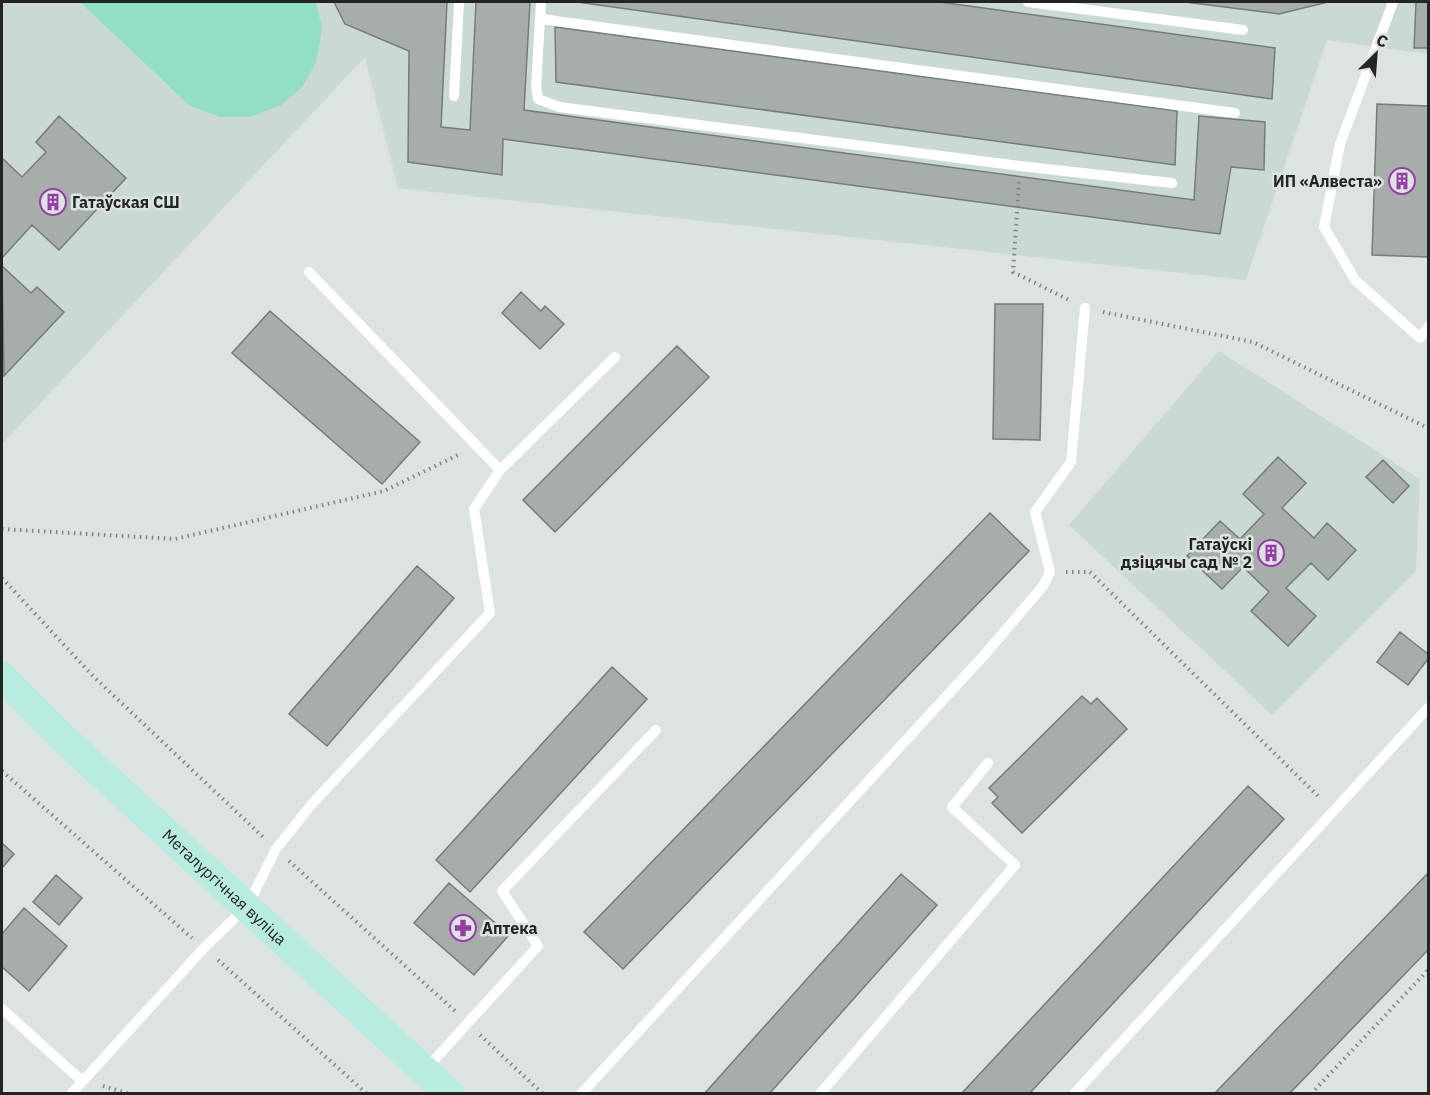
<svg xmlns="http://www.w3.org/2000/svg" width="1430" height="1095" font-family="'IBM Plex Sans',sans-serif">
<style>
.built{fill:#cad9d3}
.green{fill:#93dfc6}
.building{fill:#a7adaa;stroke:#767c7a;stroke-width:1.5}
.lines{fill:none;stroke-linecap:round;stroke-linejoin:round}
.path{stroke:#818684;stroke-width:4;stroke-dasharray:1.5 4.5;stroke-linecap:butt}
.lane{stroke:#fff;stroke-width:10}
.secondary{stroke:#b9ece0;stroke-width:30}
.labels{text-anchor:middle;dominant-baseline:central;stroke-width:5;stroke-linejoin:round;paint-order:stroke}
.poi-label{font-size:16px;font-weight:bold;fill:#222524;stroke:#dce3e0;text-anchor:end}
.street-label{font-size:16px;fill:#222524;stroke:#dce3e0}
</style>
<rect width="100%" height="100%" fill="#dce3e0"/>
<path class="built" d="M 2,2 L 1428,2 L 1428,54 L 1327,40 L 1246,280 L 398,188 L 365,57 L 2,444 Z
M 1219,351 L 1420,479 L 1416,571 L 1272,715 L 1069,525 Z"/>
<path class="green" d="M 80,2 L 316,2 L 322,28 L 316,63 L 302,87 L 281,105 L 250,117 L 220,117 L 190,106 Z"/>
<path class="building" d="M 334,2 L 447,2 L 441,127 L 470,130 L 476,2 L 530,2 L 524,110 L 1194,200 L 1199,116 L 1265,122 L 1264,170 L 1231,167 L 1220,234 L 503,139 L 502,175 L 408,162 L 409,51 L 345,24 Z
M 577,2 L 940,2 L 1275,48 L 1272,99 Z
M 1185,2 L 1328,2 L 1279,14 Z
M 1416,2 L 1428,2 L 1428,48 L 1414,48 Z
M 555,27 L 1177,111 L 1175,165 L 556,82 Z
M 1377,104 L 1428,106 L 1428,257 L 1372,255 Z
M 59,116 L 126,178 L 59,250 L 32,225 L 2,258 L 2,158 L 22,177 L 46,152 L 36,142 Z
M 2,266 L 31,293 L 37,287 L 64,312 L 4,376 Z
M 521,292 L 541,311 L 545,306 L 564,324 L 540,349 L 502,313 Z
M 995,304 L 1043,304 L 1040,440 L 993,439 Z
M 270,311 L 420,442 L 382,484 L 232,353 Z
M 677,346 L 709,377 L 555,532 L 523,500 Z
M 1278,457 L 1306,483 L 1282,508 L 1314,538 L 1327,523 L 1356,550 L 1328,580 L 1311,563 L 1286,588 L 1316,616 L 1288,646 L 1251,611 L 1269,592 L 1243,567 L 1222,589 L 1187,556 L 1220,521 L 1240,539 L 1264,514 L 1243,494 Z
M 1383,460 L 1409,486 L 1393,503 L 1366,477 Z
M 990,513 L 1029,551 L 623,969 L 584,932 Z
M 417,566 L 454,598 L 327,746 L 289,714 Z
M 1400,632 L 1428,654 L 1428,659 L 1408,685 L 1377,662 Z
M 612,667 L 647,699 L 470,892 L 436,860 Z
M 1082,696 L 1091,704 L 1097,698 L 1127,729 L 1022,833 L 992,803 L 998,797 L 989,788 Z
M 1248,786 L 1284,819 L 1029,1094 L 961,1094 Z
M 2,843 L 14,854 L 2,868 Z
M 1428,873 L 1428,950 L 1289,1094 L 1214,1094 Z
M 901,874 L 937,905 L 769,1094 L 704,1094 Z
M 56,875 L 82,898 L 59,925 L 33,902 Z
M 449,883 L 509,935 L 474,975 L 414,923 Z
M 24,908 L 67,946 L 29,991 L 2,967 L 2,934 Z"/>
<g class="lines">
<path class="path" d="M 1019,182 L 1013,272 L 1071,301
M 1103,312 L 1253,342 L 1428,428
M 2,529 L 175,539 L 384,491 L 460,454
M 1066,572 L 1090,572 L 1320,798
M 2,578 L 92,675 L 264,838
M 2,771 L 192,938
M 289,861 L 455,1011
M 218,960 L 367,1094
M 480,1035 L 543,1094
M 103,1086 L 130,1094
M 1311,1094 L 1428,970"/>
<path class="lane" d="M 541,2 L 536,87 L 538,99 L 559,107 L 1020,166 L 1172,183
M 1028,2 L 1243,30
M 1393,2 L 1340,144 L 1324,227 L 1355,280 L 1420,338 L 1428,327
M 541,19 L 1235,113
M 454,96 L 459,2
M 309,272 L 500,470
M 2,1009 L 82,1081
M 425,1070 L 538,946 L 502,891 L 656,730
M 71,1094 L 204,948 L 248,905 L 276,849 L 311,805 L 490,613 L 474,509 L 500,470 L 615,357
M 581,1094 L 987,652 L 1043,586 L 1050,572 L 1035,512 L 1071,462 L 1085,308
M 820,1094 L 1015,865 L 952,807 L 988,763
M 1074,1094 L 1428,708"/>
<path class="secondary" id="s1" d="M 2,677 L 66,741 L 450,1094"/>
</g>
<defs>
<symbol id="building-ring" viewBox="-11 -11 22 22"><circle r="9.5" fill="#dce3e0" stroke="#983da8" stroke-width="1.5"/><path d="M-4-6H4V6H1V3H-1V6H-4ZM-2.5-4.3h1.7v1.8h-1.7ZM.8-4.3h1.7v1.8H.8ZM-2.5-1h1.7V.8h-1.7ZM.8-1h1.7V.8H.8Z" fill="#983da8"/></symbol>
<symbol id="pharmacy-ring" viewBox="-11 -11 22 22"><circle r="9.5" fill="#dce3e0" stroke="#983da8" stroke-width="1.5"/><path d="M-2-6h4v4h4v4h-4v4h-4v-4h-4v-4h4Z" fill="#983da8"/></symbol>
</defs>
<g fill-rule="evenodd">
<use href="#building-ring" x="1387" y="166" width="30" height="30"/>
<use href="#building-ring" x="38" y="187" width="30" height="30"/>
<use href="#building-ring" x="1256" y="538" width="30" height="30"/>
<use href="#pharmacy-ring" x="448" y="913" width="30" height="30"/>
</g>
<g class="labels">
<g class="poi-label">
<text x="1382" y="181">ИП «Алвеста»</text>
<text x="72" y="202" text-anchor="start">Гатаўская СШ</text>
<text x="1252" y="544">Гатаўскі<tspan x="1252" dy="18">дзіцячы сад № 2</tspan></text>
<text x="482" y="928" text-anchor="start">Аптека</text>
</g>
<g class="street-label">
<text stroke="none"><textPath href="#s1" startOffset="306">Металургічная вуліца</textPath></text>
</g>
</g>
<rect width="1430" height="1095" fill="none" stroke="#222524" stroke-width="6"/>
<g transform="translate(1376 54) rotate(25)" stroke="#dce3e0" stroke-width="4.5" paint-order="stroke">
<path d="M0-4.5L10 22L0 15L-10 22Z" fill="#222524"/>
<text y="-9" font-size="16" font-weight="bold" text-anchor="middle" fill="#222524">С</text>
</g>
</svg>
